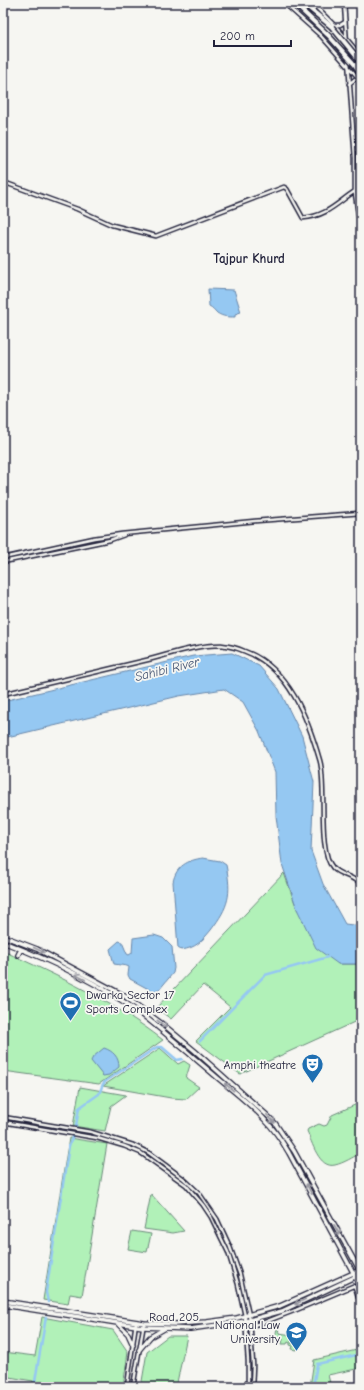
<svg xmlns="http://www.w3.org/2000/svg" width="364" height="1390" font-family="'Comic Neue',sans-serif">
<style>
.green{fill:#b1f1b8;stroke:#6a8a7a}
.water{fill:#95c8f2;stroke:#6786a9}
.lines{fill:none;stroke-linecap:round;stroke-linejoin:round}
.canal{stroke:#95c8f2;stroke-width:2.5}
.minor-casing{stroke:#22223b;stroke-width:5.5}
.major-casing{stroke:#22223b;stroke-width:6}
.highway-casing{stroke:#22223b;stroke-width:7}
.minor{stroke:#f6f6f2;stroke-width:2.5}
.major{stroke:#f6f6f2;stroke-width:3.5}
.highway{stroke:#f6f6f2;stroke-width:4}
.highway-bridge-casing{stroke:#22223b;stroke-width:7;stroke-linecap:butt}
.highway-bridge{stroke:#f6f6f2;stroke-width:4}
.oneway{stroke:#9797a0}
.labels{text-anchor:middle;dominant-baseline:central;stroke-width:3.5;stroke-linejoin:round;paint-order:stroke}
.poi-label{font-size:12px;fill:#22223b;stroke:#f6f6f2;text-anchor:end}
.street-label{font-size:12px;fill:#22223b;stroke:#f6f6f2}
.neighbourhood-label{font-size:13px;font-weight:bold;fill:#22223b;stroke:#f6f6f2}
.water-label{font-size:13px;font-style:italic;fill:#445472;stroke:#f6f6f2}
</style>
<rect width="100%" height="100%" fill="#f6f6f2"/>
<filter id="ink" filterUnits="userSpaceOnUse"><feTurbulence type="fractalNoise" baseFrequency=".025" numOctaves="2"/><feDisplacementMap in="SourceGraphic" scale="8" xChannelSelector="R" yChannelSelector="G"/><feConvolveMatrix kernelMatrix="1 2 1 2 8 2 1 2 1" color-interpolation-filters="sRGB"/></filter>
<g filter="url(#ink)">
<path class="green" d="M 284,873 L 297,909 L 338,964 L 361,964 L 361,1019 L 240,1074 L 196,1041 L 230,1007 L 203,985 L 171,1019 L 156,1008 Z
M 3,951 C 59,976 114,1002 163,1040 L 99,1084 L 3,1071 Z
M 160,1048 L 178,1064 L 184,1061 L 190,1065 L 186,1078 L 199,1087 L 186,1099 L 171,1098 L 103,1086 Z
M 80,1087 L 126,1095 L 111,1106 L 105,1131 L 73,1126 Z
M 357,1104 L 361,1112 L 361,1153 C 353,1157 344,1163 335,1165 C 319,1169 312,1142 307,1131 L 308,1129 L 319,1124 L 324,1126 L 327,1125 L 332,1115 Z
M 69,1138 L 107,1144 L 82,1296 L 70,1294 L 68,1304 L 43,1300 Z
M 151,1194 L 184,1231 L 173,1233 L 144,1229 Z
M 132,1231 L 151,1234 L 147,1252 L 128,1249 Z
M 42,1317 L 113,1330 L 128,1352 L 123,1387 L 33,1387 L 33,1381 L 3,1376 L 3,1352 L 35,1356 Z
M 277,1328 L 278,1328 L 279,1333 L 292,1335 L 291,1343 L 298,1344 L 297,1350 L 292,1349 L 293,1346 L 290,1345 L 290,1343 L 288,1342 L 287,1344 L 282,1344 L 283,1339 L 275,1338 Z
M 168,1336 L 187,1336 L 176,1387 L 141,1387 L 147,1352 Z
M 361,1349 L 361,1368 L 328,1375 L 331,1387 L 310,1387 L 314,1360 Z"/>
<path class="water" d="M 208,289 L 234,290 L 241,312 L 235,314 L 235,317 C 228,317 223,317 217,313 C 214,310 213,308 209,306 Z
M 232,653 L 259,666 L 279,689 L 302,736 L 314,782 L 311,851 L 323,884 L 345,924 L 361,926 L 361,964 L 338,964 L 316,948 L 297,909 L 282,864 L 276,816 L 275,772 L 259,731 L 243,702 L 224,689 L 179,696 L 3,738 L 3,701 L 193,656 Z
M 203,858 L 220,861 L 226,865 C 232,895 229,906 211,930 C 202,941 196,948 181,950 L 178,948 L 173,882 C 176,866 188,860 203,858 Z
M 154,935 L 163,938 L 172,947 L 174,968 L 173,973 L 159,990 L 154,992 L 130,979 L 128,975 L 129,967 L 127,966 L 114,964 L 110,949 L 119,941 L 122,942 L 127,954 L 129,955 L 132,953 L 133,938 Z
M 104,1048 C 113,1051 119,1057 119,1067 L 109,1075 L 103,1076 L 91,1061 L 93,1057 Z"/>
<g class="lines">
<path class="canal" d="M 200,1041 L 261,979 L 265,975 L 328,957 L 330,954
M 48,1302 L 46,1292 L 69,1146 L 76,1126 L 79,1108 L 99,1094 L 103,1084 L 106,1081 L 157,1047 L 162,1047 L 177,1060 L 182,1059
M 34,1387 L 46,1317
M 118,1387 L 126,1387
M 313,1387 L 317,1364 L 361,1354"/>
<defs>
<path id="minor" d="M 284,3 L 321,36 L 361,81
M 312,3 L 340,31 L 361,56
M 344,3 L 355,158 L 355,193 L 361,233
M 335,25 L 340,25 L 345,22
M 349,84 L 355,79 L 360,80
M 3,182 L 77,209 L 112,225 L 156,236 L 284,187 L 287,189 L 303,218 C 327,216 337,203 355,191
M 3,558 L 94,538 L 122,534 L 255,521 L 361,513
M 3,562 L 110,540 L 124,535
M 3,694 C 51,683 99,671 147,660 C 171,654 196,645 221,645 C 229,646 237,648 244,651 C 289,667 308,719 320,761 C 327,786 317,851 333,868 C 340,876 353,875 361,885
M 3,1117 L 91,1132 L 133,1145 L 149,1153 L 164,1164 L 184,1179 L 199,1193 L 217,1219 L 230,1247 L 240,1275 L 250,1320 L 253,1365 L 252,1387
M 3,1122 L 97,1138 L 124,1146 L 141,1153 L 186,1185 L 203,1205 L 211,1217 L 228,1252 L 238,1284 L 245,1316 L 248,1361 L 248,1387
M 250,1326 L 265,1322 L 296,1310 L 353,1286 L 355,1287 L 361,1305
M 127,1387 L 136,1322
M 133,1387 L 144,1323"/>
<path id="major" d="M 3,936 L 37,949 L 123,995 L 165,1026 L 195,1051 L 268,1116 L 275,1123 L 294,1151 L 361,1273
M 3,942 C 50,960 99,983 140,1013 C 165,1032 188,1053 212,1073 C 229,1088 249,1102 264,1119 C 274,1129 282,1141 289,1153 L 355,1276 L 361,1292
M 18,955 L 21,949
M 3,1301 L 144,1323 L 175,1324 L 207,1322 L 237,1318 L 280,1306 L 360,1270
M 3,1305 L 143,1327 L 190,1329 L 246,1321 L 282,1311 L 361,1274
M 118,1324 L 128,1334 L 133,1345
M 139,1350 L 150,1337 L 164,1329"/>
<path id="highway" d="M 294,3 L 329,36
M 303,3 L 332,27
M 356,56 L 361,63
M 355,65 L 361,74"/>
</defs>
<use href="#minor" class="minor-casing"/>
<use href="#major" class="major-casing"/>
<use href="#highway" class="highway-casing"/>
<use href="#minor" class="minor"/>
<use href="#major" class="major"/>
<use href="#highway" class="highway"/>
<defs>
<path id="highway-bridge" d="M 332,27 L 356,56
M 329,36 L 355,65"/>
</defs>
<use href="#highway-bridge" class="highway-bridge-casing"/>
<use href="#highway-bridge" class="highway-bridge"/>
</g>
<defs><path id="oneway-shaft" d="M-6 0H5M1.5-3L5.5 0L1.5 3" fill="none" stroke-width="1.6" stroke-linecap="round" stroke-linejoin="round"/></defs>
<g class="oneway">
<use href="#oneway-shaft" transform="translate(39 950) rotate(25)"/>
<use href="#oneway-shaft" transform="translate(80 977) rotate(-152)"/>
<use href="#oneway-shaft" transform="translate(162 1024) rotate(37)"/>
<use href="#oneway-shaft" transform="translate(229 1087) rotate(-141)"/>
<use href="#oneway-shaft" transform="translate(271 1119) rotate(46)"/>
<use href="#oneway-shaft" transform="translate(309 1189) rotate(-118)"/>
<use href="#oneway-shaft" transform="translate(337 1230) rotate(61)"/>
<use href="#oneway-shaft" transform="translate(300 1302) rotate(154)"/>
</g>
</g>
<defs>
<symbol id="stadium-pin" viewBox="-11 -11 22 30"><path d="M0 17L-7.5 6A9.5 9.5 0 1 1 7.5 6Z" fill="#1f6fb2" stroke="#f6f6f2"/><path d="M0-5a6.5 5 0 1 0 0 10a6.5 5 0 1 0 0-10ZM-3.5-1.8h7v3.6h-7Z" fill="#fff"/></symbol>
<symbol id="theatre-pin" viewBox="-11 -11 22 30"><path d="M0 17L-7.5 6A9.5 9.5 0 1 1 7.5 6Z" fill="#1f6fb2" stroke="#f6f6f2"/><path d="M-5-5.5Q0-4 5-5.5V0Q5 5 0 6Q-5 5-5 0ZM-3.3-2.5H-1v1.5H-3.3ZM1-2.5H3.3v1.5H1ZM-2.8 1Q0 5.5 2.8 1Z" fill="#fff"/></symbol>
<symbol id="university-pin" viewBox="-11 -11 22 30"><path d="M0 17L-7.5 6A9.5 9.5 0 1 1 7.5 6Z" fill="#1f6fb2" stroke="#f6f6f2"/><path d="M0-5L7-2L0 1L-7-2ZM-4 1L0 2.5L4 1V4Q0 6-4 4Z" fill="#fff"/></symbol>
</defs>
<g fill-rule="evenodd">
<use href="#stadium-pin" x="58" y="990" width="25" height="34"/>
<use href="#theatre-pin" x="300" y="1052" width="25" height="34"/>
<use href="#university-pin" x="284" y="1320" width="25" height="34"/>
</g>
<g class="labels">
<g class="poi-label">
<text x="86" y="995" text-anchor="start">Dwarka Sector 17<tspan x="86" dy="14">Sports Complex</tspan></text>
<text x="296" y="1065">Amphi theatre</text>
<text x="280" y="1325">National Law<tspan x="280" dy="14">University</tspan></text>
</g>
<g class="street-label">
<text x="174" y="1317">Road 205</text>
</g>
<g class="neighbourhood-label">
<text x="249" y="258">Tajpur Khurd</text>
</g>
<g class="water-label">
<text transform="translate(167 669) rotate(-14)">Sahibi River</text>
</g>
</g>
<rect width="364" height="1390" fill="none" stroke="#f6f6f2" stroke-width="16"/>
<rect x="8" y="8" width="348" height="1374" fill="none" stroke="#22223b" stroke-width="1.5" filter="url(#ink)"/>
<path d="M214 40v6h77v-6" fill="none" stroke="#22223b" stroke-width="2"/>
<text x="220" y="40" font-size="12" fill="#22223b" stroke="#f6f6f2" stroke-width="3" paint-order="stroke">200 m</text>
</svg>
